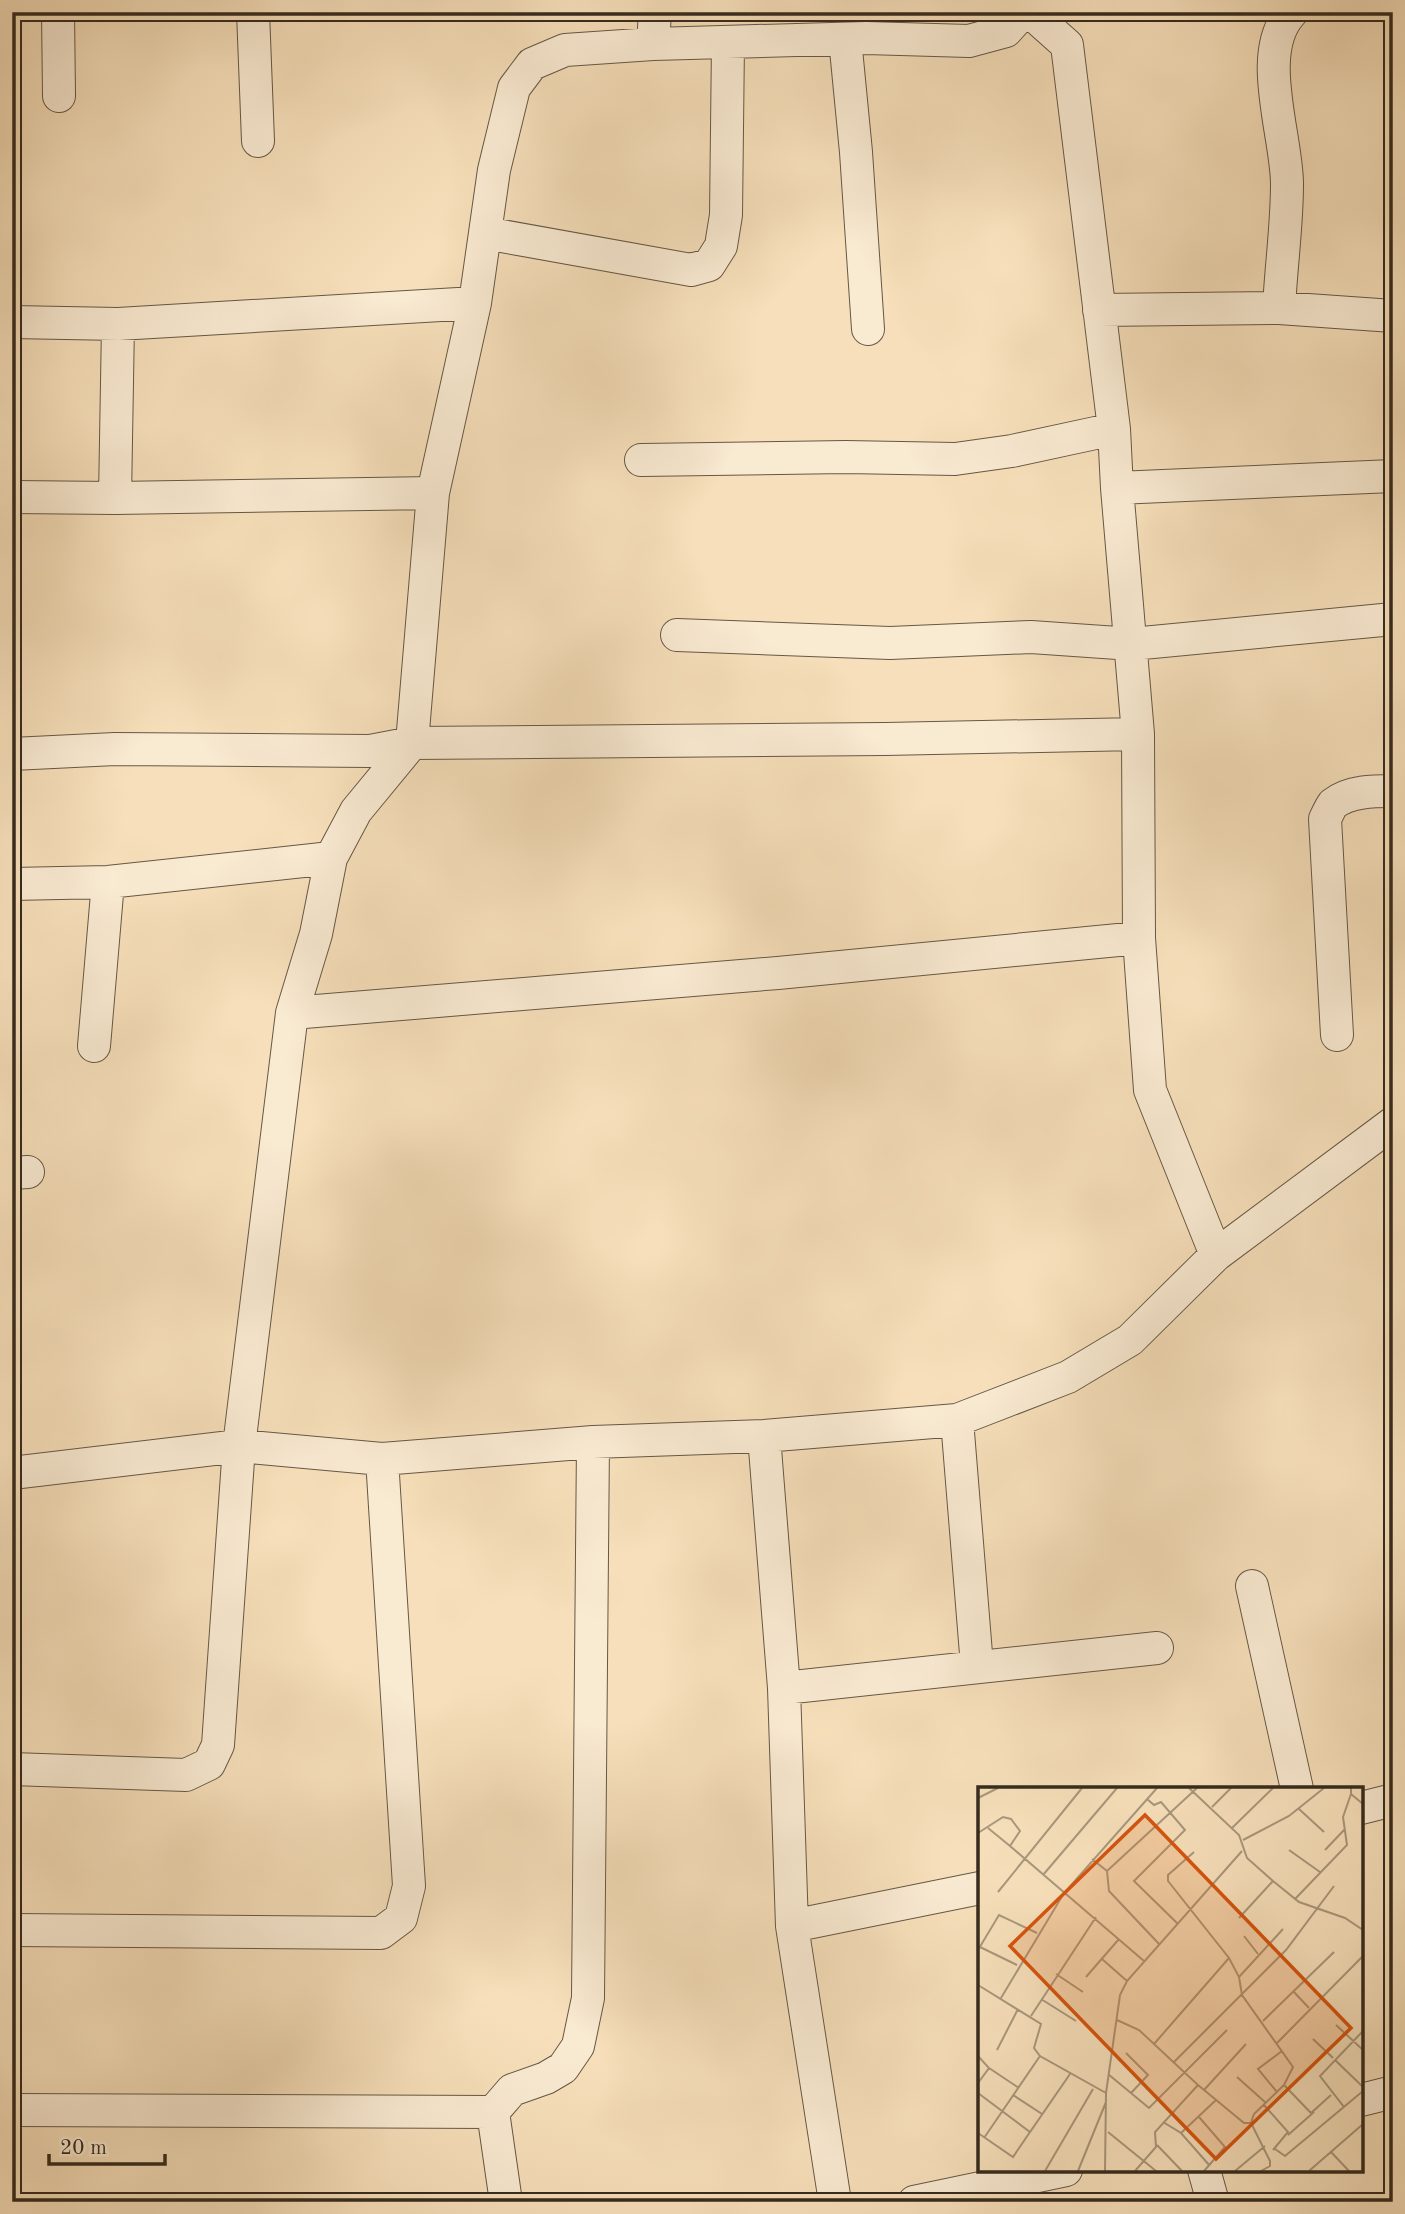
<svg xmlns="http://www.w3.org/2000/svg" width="1405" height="2214" font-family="'Old Standard TT',serif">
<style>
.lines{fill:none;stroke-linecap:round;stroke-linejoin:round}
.minor-casing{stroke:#665845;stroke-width:34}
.minor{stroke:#f9ead2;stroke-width:32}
.inset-road{fill:none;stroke:#a9977c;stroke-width:2}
.view{fill:#d6540e;fill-opacity:0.15;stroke:#d6540e;stroke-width:3.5}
.inset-edge{fill:none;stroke:#362b1e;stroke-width:3.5}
</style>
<rect width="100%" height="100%" fill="#f6dfba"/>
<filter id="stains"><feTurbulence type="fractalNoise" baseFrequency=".00286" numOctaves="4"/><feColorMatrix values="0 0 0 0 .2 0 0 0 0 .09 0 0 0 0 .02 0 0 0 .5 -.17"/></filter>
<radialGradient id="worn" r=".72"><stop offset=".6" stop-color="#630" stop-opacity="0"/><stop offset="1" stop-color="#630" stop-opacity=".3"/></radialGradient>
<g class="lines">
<defs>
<path id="minor" d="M 58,12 L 59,96
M 253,12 L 258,141
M 655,12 L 653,44 L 866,38 L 969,41 L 1006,31 L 1023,12
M 1030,12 L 1067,45 L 1114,429 L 1117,488
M 845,39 L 856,152 L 868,329
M 485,233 L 691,270 L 709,265 L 721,246 L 726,215 L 728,42
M 1279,308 C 1281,267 1287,225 1287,184 C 1287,135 1254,51 1292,12
M 1099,310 L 1279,308 L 1393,316
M 12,322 L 118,324 L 475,303
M 641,460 L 846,457 L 955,459 L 1012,451 L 1114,429
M 12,497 L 115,498 L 433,493
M 115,498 L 118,324
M 677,635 L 890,643 L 1031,637 L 1132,644 L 1393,619
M 12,754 L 115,749 L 370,751 L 412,743 L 885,739 L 1138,734
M 12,884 L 108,882 L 331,858
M 292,1013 L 778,973 L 1139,938
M 1337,1035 L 1325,819 C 1327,815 1330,808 1333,804 C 1349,791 1374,791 1393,791
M 94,1046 L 108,882
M 12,1173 L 28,1172
M 1216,1255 L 1150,1090 L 1139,938 L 1138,734 L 1117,488 L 1393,476
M 957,1420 L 977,1666
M 764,1436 L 784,1688 L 792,1926 L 835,2202
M 12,1473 L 239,1446 L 382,1459 L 593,1442 L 764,1436 L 957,1420 L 1068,1377 L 1130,1340 L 1216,1255 L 1393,1123
M 1252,1586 L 1297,1789
M 784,1688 L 1157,1648
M 12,1769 L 186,1775 L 209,1764 L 218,1745 L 239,1446 L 292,1013 L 316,934 L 331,858 L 356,811 L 412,743 L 433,493 L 475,303 L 494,170 L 514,88 L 532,64 L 565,50 L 653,44
M 1361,1808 L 1393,1800
M 792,1926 L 980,1888
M 12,1930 L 381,1933 L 401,1918 L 409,1886 L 382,1459
M 1361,2100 L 1393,2092
M 12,2110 L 493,2112
M 1204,2170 L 1213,2202
M 506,2202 L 493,2112 L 512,2090 L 546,2078 L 563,2068 L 578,2046 L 588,1998 L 593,1442
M 914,2202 L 1066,2170"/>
</defs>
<use href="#minor" class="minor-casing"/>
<use href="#minor" class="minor"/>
</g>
<g transform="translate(978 1787)">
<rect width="385" height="385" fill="#f6dfba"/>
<path class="inset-road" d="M 211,1 L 261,48 L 269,71 L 295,94 L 321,115 L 367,131 L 385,143M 373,1 L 373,7 L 385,17M 0,11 L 20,1M 169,12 L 176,18 L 183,15 L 207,43 L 156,94 L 200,137M 234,20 L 253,1M 321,22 L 346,45M 10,41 L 32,59M 254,41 L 295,1M 0,46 L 25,30 L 33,32 L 42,44 L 32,59 L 166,174M 265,53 L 311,29 L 346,1M 311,63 L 342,85M 347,63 L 367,42M 216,65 L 190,88 L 190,94 L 251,171 L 261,190 L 264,208 L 315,280 L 306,298M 114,72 L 129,84 L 131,104 L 182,158M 129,84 L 219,1M 65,88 L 139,1M 20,105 L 104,1M 317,112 L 369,58 L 365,30 L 373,7M 261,131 L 295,94M 266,149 L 280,167M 2,160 L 39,178M 0,163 L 21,128 L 59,146M 124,172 L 149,194M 78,187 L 105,205M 108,190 L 141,152M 261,190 L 305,142M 0,198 L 63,237 L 56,261 L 62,269 L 128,306M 315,204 L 331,221M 23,211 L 86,106 L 179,1M 63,212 L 98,234M 53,229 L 118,130M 139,233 L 161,243 L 220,298 L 177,345 L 178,360 L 157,384M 285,234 L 356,165M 358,238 L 385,263M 335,252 L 355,271M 299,256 L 385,169M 176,257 L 251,171M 19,263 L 40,222M 148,266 L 170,288 L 153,306M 357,273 L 385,300M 195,276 L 308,163 L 356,99M 11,281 L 41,301M 130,287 L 171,321 L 249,243M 259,290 L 288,316M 0,296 L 11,281 L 0,269M 220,298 L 266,336 L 273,336M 226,303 L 268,257M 299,305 L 280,282 L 304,264M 0,306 L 52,345 L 92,287M 35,308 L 64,327M 286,318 L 310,345 L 295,363M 366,320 L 342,289 L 385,244M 221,330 L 247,360 L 226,384M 185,335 L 203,346 L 232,379M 130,345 L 178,384M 0,346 L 35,370 L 52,345M 203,346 L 238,313M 310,348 L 336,325M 6,351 L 62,269M 179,358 L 204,384M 297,362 L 307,369 L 385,304M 353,365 L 371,384M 67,384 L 115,302M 100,384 L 128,315M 127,384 L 128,306 L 142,208 L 149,194 L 264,64M 257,384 L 287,359M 283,384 L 292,379 L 292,374 L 273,336 L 276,327 L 306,298 L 333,326 L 353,308M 331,384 L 385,337"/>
<path class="view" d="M 167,28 L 373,241 L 238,372 L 32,159 Z"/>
<rect width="385" height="385" class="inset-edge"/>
</g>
<rect width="1405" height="2214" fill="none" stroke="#f6dfba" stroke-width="42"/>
<rect x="14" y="14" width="1377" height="2186" fill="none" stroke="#362b1e" stroke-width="3.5"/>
<rect x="21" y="21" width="1363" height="2172" fill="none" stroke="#362b1e" stroke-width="2"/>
<path d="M49 2154v10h116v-10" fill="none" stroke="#362b1e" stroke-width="3.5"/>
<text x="60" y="2154" font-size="21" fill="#362b1e" stroke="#f9ead2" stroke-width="5" paint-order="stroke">20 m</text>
<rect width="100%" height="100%" filter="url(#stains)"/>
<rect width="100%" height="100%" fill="url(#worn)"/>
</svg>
